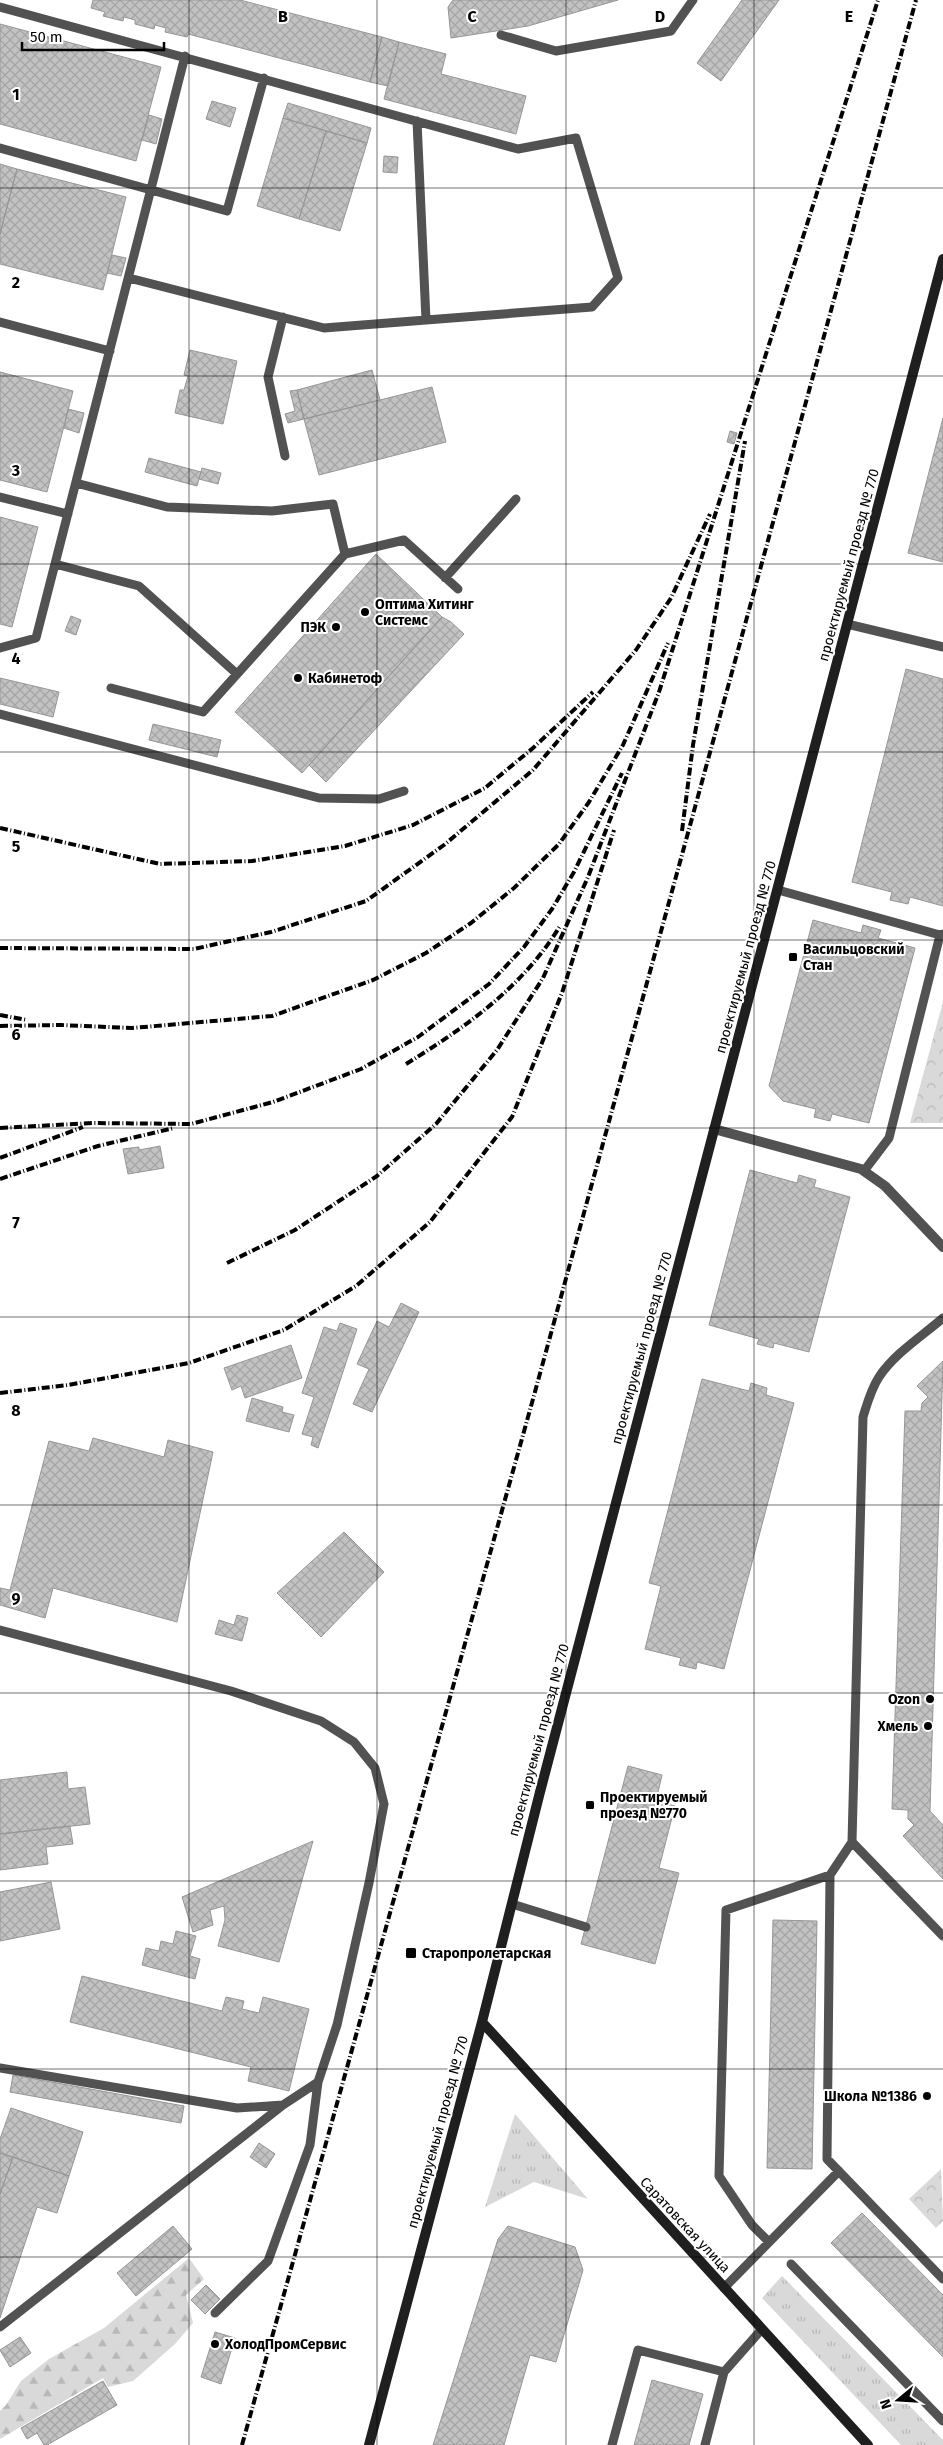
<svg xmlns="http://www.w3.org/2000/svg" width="943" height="2445" font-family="'Fira Sans',sans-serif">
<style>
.grass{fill:url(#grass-tufts)}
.forest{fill:url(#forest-firs)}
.park{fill:url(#park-crowns)}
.building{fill:url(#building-cross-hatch);stroke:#969696}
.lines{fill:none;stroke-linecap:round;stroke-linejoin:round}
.lane{stroke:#525252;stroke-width:9}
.street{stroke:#525252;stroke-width:10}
.secondary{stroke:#1f1f1f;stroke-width:10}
.rail{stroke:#000;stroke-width:4;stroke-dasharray:8 2.5 1 2.5;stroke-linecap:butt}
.grid{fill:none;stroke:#000;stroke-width:1;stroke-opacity:0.55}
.poi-dot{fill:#000;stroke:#fff;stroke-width:2}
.labels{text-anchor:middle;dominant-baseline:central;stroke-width:4;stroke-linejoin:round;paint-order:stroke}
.street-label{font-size:14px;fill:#000;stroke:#fff}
.poi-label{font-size:14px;font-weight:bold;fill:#000;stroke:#fff;text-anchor:start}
.grid-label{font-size:16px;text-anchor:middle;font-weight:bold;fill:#000;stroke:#fff;stroke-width:4;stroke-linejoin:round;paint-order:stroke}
</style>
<defs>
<pattern id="grass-tufts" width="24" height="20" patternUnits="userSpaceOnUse" patternTransform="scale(1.25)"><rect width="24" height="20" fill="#d9d9d9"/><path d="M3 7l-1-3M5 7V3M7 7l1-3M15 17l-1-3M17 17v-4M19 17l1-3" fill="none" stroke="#b8b8b8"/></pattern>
<pattern id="forest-firs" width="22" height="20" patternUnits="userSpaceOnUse" patternTransform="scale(1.25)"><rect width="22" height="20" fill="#d9d9d9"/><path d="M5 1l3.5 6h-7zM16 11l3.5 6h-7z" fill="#b8b8b8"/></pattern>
<pattern id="park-crowns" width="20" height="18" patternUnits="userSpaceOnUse" patternTransform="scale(1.25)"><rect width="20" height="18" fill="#d9d9d9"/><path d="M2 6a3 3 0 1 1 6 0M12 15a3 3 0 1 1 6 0" fill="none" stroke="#b8b8b8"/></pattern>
<pattern id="building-cross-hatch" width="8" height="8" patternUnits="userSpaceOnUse" patternTransform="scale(1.25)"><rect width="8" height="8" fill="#c2c2c2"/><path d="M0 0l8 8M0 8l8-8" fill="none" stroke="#a5a5a5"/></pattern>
</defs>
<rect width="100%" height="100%" fill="#fff"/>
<path class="grass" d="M 515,2114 L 588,2199 L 534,2182 L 485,2207 Z
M 782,2276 L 943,2440 L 943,2445 L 901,2445 L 762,2298 Z"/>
<path class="forest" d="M 189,2258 L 204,2279 L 186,2295 L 193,2323 L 175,2344 L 133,2381 L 108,2387 L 103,2378 L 0,2439 L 0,2411 L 6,2405 L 21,2381 L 49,2359 L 104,2328 Z"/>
<path class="park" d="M 943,1002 L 943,1123 L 910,1123 Z
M 941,2169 L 943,2221 L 936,2228 L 909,2199 Z"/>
<path class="building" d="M 93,0 L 240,0 L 382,37 L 370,82 L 188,34 L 187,37 L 165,32 L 166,28 L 155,25 L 154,29 L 135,24 L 135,20 L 124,17 L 123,21 L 103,16 L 105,12 L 91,8 Z
M 618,0 L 528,26 L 451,38 L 448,7 L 453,0 Z
M 742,0 L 779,0 L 721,81 L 697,63 Z
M 0,24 L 161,67 L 136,161 L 0,124 Z
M 382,37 L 399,42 L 388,86 L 370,82 Z
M 399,42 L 446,54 L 441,74 L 526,96 L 516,134 L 384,99 Z
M 212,101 L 236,108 L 230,127 L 206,119 Z
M 288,103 L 371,128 L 367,143 L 283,118 Z
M 149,115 L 162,119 L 156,144 L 142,140 Z
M 283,118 L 326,131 L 299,219 L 257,206 Z
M 326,131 L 367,143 L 340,231 L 299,219 Z
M 384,156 L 398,157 L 397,173 L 383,172 Z
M 0,164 L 17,169 L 0,234 Z
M 17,169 L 126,197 L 103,290 L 0,264 L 0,234 Z
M 112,255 L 126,258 L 121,276 L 107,273 Z
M 190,350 L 237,361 L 223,424 L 175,413 L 180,390 L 184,390 L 188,376 L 184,375 Z
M 372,370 L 380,400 L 304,419 L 297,390 Z
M 0,372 L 73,391 L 47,492 L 0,480 Z
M 432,387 L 446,442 L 319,475 L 304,419 Z
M 297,390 L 304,419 L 288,423 L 285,414 L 295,411 L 290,391 Z
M 68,409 L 84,413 L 79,433 L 64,428 Z
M 943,418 L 943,562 L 908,553 Z
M 730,431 L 737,433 L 734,444 L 727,442 Z
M 149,458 L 201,472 L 197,486 L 145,472 Z
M 202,468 L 221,473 L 218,484 L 199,479 Z
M 0,517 L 38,527 L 12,627 L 0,624 Z
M 376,554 L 442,617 L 302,773 L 235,712 Z
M 71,616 L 81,620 L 76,635 L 65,631 Z
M 442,617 L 451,622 L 464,634 L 326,782 L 309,765 Z
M 906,669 L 943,679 L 943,906 L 910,897 L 908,904 L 890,900 L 892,892 L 852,882 Z
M 0,678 L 59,692 L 53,717 L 0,704 Z
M 153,724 L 221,740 L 217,757 L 149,740 Z
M 813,920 L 861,933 L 863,925 L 881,930 L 878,938 L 915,948 L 869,1123 L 832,1114 L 830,1121 L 814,1117 L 816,1109 L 783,1101 L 769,1086 Z
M 160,1146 L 164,1168 L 128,1174 L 123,1149 L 139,1147 L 139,1150 Z
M 750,1170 L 797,1183 L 799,1175 L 816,1180 L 814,1187 L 850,1197 L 809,1352 L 774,1343 L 773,1348 L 757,1344 L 759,1339 L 709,1325 Z
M 401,1303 L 419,1312 L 372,1412 L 353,1404 L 369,1369 L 357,1364 L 377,1321 L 389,1327 Z
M 340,1323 L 357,1329 L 318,1448 L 311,1445 L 313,1437 L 302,1434 L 314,1397 L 302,1393 L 324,1327 L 337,1331 Z
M 291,1345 L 302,1378 L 245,1398 L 241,1386 L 232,1390 L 224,1368 Z
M 943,1361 L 930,1811 L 943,1825 L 943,1879 L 903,1836 L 914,1825 L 908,1819 L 908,1810 L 892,1809 L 905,1411 L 921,1411 L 922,1403 L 928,1397 L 917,1386 Z
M 702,1379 L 749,1391 L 751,1383 L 767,1388 L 766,1395 L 794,1403 L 724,1669 L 697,1662 L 696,1669 L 679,1665 L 681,1658 L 645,1649 L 661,1586 L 649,1583 Z
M 252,1398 L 283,1407 L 282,1412 L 294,1415 L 289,1432 L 246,1421 Z
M 93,1438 L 164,1457 L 168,1440 L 213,1452 L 177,1622 L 53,1588 L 45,1618 L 0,1605 L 0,1588 L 10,1590 L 49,1441 L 89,1451 Z
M 344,1532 L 384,1572 L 321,1637 L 277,1593 Z
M 237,1615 L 248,1618 L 242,1641 L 215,1634 L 219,1620 L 234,1625 Z
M 628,1766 L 662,1775 L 656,1801 L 675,1806 L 659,1868 L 679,1873 L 655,1964 L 581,1944 Z
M 67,1772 L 68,1789 L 85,1787 L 90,1824 L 0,1834 L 0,1780 Z
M 70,1826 L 73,1844 L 46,1847 L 48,1864 L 0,1870 L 0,1834 Z
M 313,1841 L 279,1962 L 218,1946 L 225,1920 L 224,1906 L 210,1910 L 213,1925 L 193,1932 L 182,1897 Z
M 51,1882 L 60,1929 L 0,1941 L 0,1892 Z
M 773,1920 L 817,1921 L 812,2169 L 767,2168 Z
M 176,1931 L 196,1936 L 190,1956 L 200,1959 L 195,1979 L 142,1965 L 146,1948 L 159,1951 L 161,1941 L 173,1944 Z
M 82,1976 L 222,2011 L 226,1997 L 244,2001 L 242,2009 L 259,2013 L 263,1997 L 309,2009 L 289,2091 L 248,2081 L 251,2067 L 70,2022 Z
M 13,2075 L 184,2106 L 181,2123 L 10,2092 Z
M 11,2108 L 83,2132 L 69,2176 L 0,2153 L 0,2139 Z
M 259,2143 L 275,2154 L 266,2168 L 250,2157 Z
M 0,2153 L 13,2157 L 0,2194 Z
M 13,2157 L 69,2176 L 57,2213 L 37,2207 L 0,2318 L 0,2194 Z
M 862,2213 L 943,2295 L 943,2357 L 831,2243 Z
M 173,2226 L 192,2249 L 136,2296 L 117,2273 Z
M 508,2226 L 575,2247 L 583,2270 L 556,2362 L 530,2355 L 504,2445 L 433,2445 L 498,2239 Z
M 206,2285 L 220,2299 L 205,2314 L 191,2300 Z
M 215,2332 L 235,2338 L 221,2384 L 201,2377 Z
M 20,2337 L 31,2353 L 10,2367 L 0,2350 Z
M 652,2380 L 703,2394 L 689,2445 L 634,2445 Z
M 103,2381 L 117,2405 L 47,2445 L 44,2445 L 37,2433 L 27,2439 L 21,2428 Z"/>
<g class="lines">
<path class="lane" d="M 0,7 L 518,149 L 576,138 L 618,278 L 592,307 L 426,320 L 417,121
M 501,35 L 556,51 L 671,31 L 693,0
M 0,148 L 227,211 L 264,78
M 129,278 L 324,328 L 426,320
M 283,317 L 268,377 L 285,456
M 0,322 L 110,351
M 76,483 L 167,507 L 272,511 L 333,504 L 345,554
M 0,497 L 68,514
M 55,564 L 139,586 L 237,674
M 445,578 L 516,499
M 847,624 L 943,647
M 0,648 L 36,638 L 185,56
M 111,688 L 203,712 L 345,554 L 404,540 L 458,589
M 0,714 L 319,798 L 379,799 L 404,791
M 778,890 L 940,935
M 864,1171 L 889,1138 L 940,935 L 943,934
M 943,1318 C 922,1336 894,1354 879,1377 C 871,1389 867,1404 863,1417 L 852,1842 L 830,1875 L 827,2159 L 943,2279
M 0,1630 L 231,1691 L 321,1721 L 354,1742 L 375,1768 L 384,1804 L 369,1883 L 337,2025 L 318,2082 L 283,2105 L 237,2108 L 0,2068
M 852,1842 L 943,1936
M 512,1904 L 586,1927
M 769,2242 L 752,2225 L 719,2176 L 726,1910 L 830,1875
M 791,2264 L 943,2421
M 724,2288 L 839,2171
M 215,2313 L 268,2261 L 310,2145 L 318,2082
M 0,2327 L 283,2105
M 612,2445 L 638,2350 L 724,2372
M 705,2445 L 724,2372 L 762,2329"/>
<path class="street" d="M 714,1129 L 861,1169 L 885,1186 L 943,1247"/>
<path class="secondary" d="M 482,2022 L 868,2445
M 369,2445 L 482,2022 L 540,1792 L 943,259"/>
<path class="rail" d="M 0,828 L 160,864 L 252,861 L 345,846 L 413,825 L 485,788 L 533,748 L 593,692
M 682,831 L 693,745 L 745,441
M 0,948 L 194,949 L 271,932 L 366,901 L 444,845 L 533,770 L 636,650 L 671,598 L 710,514
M 0,1015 L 27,1020
M 0,1026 L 61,1025 L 132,1028 L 272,1016 L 373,980 L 426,953 L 471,923 L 514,888 L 559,844 L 589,802 L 623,745 L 668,643
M 406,1064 C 466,1027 523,987 560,926
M 0,1128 L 93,1123 L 191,1124 L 273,1102 L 361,1069 L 418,1037 L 489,984 L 524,947 L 552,909 L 574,872 L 622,773
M 0,1158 L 83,1127
M 0,1179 L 98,1146 L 174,1128
M 227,1263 L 295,1230 L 377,1176 L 436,1124 L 497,1050 L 543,978 L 588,877 L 659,692 L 878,0
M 0,1393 L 68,1385 L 189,1363 L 284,1330 L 356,1286 L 430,1222 L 512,1117 L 562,993 L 614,830
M 242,2445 L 533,1399 L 916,0"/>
</g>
<path class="grid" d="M 189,0 L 189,2445M 377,0 L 377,2445M 566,0 L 566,2445M 754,0 L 754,2445M 0,188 L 943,188M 0,376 L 943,376M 0,564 L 943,564M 0,752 L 943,752M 0,940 L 943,940M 0,1128 L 943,1128M 0,1317 L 943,1317M 0,1505 L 943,1505M 0,1693 L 943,1693M 0,1881 L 943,1881M 0,2069 L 943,2069M 0,2257 L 943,2257"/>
<g class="poi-dot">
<circle cx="365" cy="612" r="5"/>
<circle cx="336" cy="627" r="5"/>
<circle cx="298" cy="678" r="5"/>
<rect x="788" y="952" width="10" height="10" rx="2.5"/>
<circle cx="930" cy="1699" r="5"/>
<circle cx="928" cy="1726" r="5"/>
<rect x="585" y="1800" width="10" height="10" rx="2.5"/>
<rect x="405" y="1947" width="12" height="12" rx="2.5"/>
<circle cx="927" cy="2096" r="5"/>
<circle cx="215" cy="2344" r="5"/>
</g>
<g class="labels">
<g class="street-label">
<text transform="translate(849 565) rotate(-75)">проектируемый проезд № 770</text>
<text transform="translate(746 957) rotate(-75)">проектируемый проезд № 770</text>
<text transform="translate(642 1348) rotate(-75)">проектируемый проезд № 770</text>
<text transform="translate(539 1740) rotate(-75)">проектируемый проезд № 770</text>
<text transform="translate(438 2132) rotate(-75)">проектируемый проезд № 770</text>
<text transform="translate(685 2225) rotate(47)">Саратовская улица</text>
</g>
<g class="poi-label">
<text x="375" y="604">Оптима Хитинг<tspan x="375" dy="16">Системс</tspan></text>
<text x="326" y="627" text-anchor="end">ПЭК</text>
<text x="308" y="678">Кабинетоф</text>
<text x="803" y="949">Васильцовский<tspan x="803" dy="16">Стан</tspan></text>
<text x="920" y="1699" text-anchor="end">Ozon</text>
<text x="918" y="1726" text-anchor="end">Хмель</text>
<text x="600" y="1797">Проектируемый<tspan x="600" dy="16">проезд №770</tspan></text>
<text x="422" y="1953">Старопролетарская</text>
<text x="917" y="2096" text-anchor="end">Школа №1386</text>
<text x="225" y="2344">ХолодПромСервис</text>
</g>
</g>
<g class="grid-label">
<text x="283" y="22">B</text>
<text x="472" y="22">C</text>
<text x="660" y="22">D</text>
<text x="849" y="22">E</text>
<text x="16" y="100">1</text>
<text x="16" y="288">2</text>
<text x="16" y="476">3</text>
<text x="16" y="664">4</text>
<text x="16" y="852">5</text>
<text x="16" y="1040">6</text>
<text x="16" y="1228">7</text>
<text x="16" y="1416">8</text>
<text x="16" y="1604">9</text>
</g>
<g transform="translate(898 2400) rotate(252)" stroke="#ffffff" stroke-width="4" paint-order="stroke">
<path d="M0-4L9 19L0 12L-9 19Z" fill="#000000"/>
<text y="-8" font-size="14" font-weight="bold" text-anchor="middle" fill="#000000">N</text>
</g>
<path d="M22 42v8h142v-8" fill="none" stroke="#000000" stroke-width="2.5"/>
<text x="30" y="42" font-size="15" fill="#000000" stroke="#ffffff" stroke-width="4" paint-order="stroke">50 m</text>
</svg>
